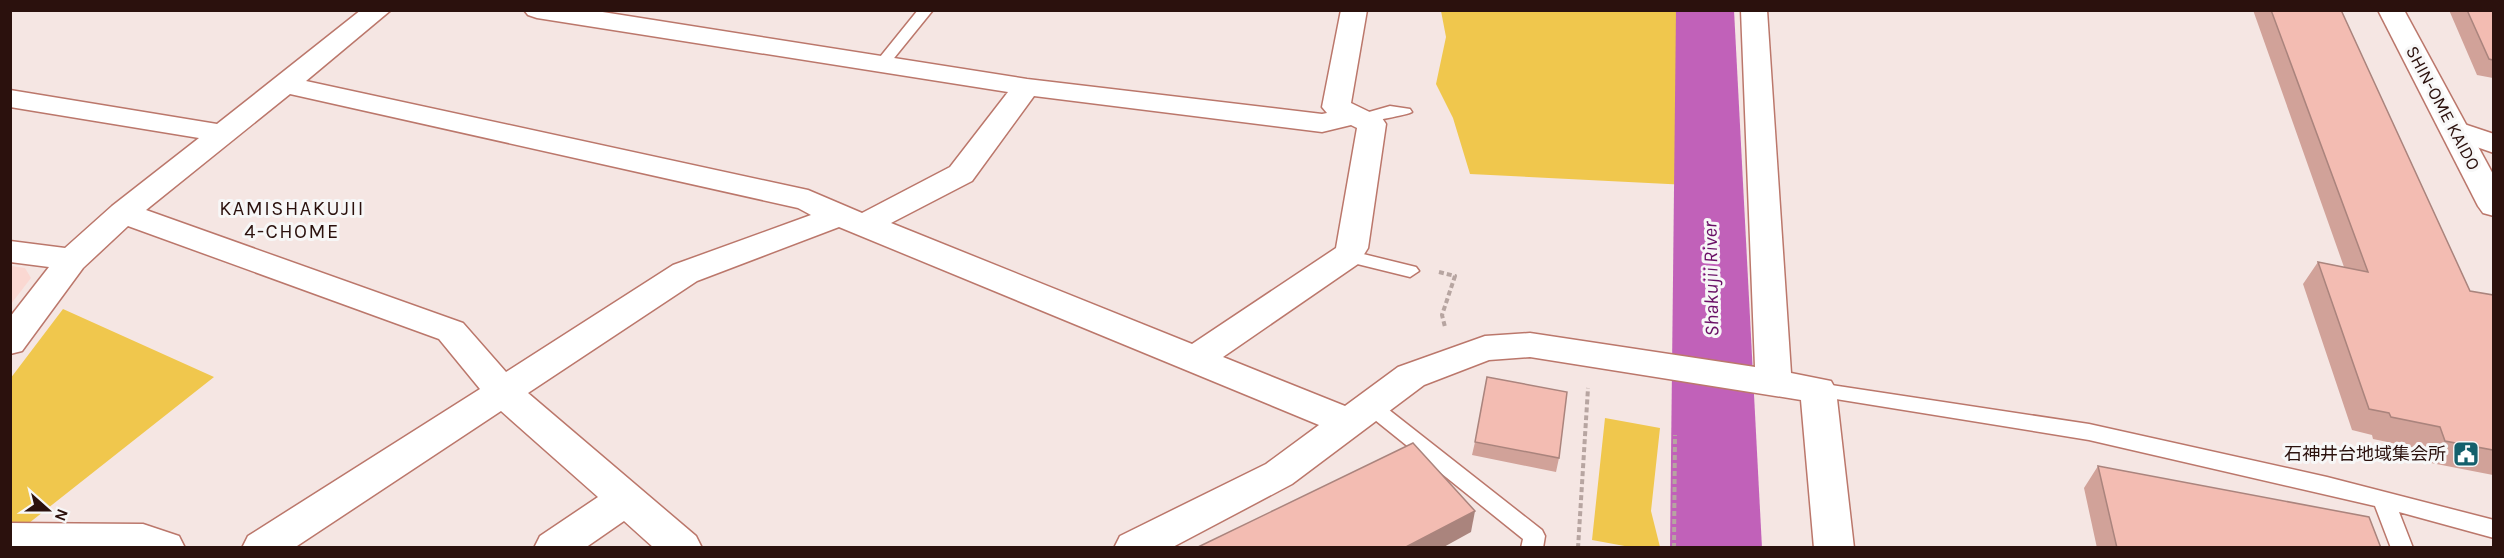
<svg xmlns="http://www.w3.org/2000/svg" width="2504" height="558" font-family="Karla,'Noto Sans JP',sans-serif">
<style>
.built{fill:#fad8d2}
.green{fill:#f0c74d}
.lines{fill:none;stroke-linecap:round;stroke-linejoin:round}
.river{fill:#c161b9;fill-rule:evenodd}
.lane-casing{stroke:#bb776b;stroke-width:3}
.street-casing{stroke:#bb776b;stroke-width:3}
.secondary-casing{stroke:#bb776b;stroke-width:3}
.path{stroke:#b7a5a1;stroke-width:4;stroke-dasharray:5 3;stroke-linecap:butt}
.lane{fill:#fff;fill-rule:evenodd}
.street{fill:#fff;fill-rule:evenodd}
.secondary{fill:#fff;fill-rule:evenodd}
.wall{fill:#d1a299}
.shaded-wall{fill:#aa847d}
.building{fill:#f3bcb2;stroke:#aa847d;stroke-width:1.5}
.labels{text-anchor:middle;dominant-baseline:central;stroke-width:6;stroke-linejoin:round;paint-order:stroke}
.street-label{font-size:18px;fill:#2b110d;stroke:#f7f7f7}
.poi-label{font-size:18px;fill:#2b110d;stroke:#f7f7f7;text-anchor:end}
.neighbourhood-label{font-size:20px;letter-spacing:1.5px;fill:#2b110d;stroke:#f7f7f7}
.water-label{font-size:20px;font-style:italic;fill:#690e65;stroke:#f7f7f7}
</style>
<rect width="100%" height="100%" fill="#f5e6e3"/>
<path class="built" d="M 11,266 L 25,268 L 31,278 L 11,304 Z"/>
<path class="green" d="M 1441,11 L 1681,11 L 1688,185 L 1470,174 L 1453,118 L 1436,84 L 1446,37 Z
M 63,309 L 214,377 L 24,527 L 11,526 L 10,379 Z
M 1605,418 L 1660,428 L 1651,511 L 1660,547 L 1630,547 L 1592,540 Z"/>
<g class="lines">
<path class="river" d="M 1676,10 L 1734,10 L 1762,548 L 1670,548 Z"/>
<defs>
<path id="lane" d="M 918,10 L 933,10 L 886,68 L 876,68 L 874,65 L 876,62 Z
M 1390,106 L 1410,109 L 1412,112 C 1408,115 1370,121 1361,124 L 1353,119 L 1355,116 Z
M 1347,250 L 1416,267 L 1419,271 L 1410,277 L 1341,260 L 1338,256 Z
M 1818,383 L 2089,424 L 2327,477 L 2494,520 L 2494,538 L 2399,512 L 2413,548 L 2391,548 L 2375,506 L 2089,440 L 1811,395 L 1808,390 L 1811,385 Z
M 1372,400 L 1379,402 L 1542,530 L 1545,536 L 1543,548 L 1521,548 L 1523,539 L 1365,412 L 1362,407 L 1365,402 Z"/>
<path id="street" d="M 361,10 L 391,10 L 306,81 L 808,190 L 862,213 L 950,167 L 1008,92 L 537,18 L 528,15 L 524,10 L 590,10 L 1027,79 L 1322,114 L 1327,113 L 1322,107 L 1341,10 L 1367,10 L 1351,103 L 1382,118 L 1386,124 L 1368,248 L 1358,264 L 1223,357 L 1345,406 L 1398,367 L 1485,336 L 1530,333 L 1755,367 L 1741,10 L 1767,10 L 1791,373 L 1831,381 L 1836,390 L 1854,548 L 1814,548 L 1801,400 L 1530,357 L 1489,360 L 1424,385 L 1292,484 L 1171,548 L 1114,548 L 1120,536 L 1266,464 L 1319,425 L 839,227 L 697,281 L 528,393 L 696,536 L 702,548 L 654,548 L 624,521 L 585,548 L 534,548 L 540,536 L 598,497 L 501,411 L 294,548 L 242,548 L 248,536 L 480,389 L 439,339 L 128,226 L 83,268 L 22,351 L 10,354 L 10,317 L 49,267 L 10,262 L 10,241 L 65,248 L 112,206 L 199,138 L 10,107 L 10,90 L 217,124 ZM 290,94 L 798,208 L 811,215 L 673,265 L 506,372 L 463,323 L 146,210 ZM 1034,96 L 1322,132 L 1351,125 L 1357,128 L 1336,248 L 1192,344 L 891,223 L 972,181 Z
M 2455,121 L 2494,134 L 2494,153 L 2445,136 L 2440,130 L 2445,124 Z
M 10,523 L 143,524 L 179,536 L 185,548 L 10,548 Z"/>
<path id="secondary" d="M 2378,10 L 2404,10 L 2494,176 L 2494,216 L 2483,213 L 2478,206 Z"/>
</defs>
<use href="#lane" class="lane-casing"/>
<use href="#street" class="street-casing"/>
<use href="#secondary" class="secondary-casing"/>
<path class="path" d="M 1439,272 L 1455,276 L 1442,315 L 1445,327
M 1578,548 L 1588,388
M 1674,548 L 1675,435"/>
<use href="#lane" class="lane"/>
<use href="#street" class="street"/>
<use href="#secondary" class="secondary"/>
</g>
<path class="wall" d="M 2253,10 L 2341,10 L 2470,291 L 2493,295 L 2493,475 L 2426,462 L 2421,449 L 2373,439 L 2372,435 L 2352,430 L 2303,284 L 2318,262 L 2344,267 Z
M 2449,10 L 2493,10 L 2493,78 L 2477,75 Z
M 1475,442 L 1559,458 L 1556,472 L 1472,455 Z
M 2098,466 L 2381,548 L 2097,548 L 2084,488 Z"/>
<path class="shaded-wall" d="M 1475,511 L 1471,532 L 1442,548 L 1404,548 Z"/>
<path class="building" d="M 2271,10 L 2341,10 L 2470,291 L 2493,295 L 2493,450 L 2445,441 L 2440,427 L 2391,417 L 2389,413 L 2369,409 L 2318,262 L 2368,272 Z
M 2467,10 L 2493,10 L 2493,60 L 2489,59 Z
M 1487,377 L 1567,392 L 1559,458 L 1475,442 Z
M 1413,443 L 1475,511 L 1404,548 L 1196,548 Z
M 2098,466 L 2369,517 L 2381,548 L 2117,548 Z"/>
<defs>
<symbol id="civic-square" viewBox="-11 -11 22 22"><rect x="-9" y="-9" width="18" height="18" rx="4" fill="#14606c" stroke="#f7f7f7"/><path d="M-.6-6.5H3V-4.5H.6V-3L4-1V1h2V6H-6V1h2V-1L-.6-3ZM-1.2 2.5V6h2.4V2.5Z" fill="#fff"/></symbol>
</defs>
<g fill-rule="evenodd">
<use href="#civic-square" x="2451" y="439" width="30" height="30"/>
</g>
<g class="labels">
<g class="street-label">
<text transform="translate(2443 108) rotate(62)">SHIN-OME KAIDO</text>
</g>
<g class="poi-label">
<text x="2446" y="454">石神井台地域集会所</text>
</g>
<g class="neighbourhood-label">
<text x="292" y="208">KAMISHAKUJII<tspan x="292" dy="23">4-CHOME</tspan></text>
</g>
<g class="water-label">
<text transform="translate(1711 279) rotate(-91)">Shakujii River</text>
</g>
</g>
<rect width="2504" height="558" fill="none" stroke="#2b110d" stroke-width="24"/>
<g transform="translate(48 510) rotate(111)" stroke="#f7f7f7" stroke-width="4.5" paint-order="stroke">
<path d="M0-4.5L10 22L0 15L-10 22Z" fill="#2b110d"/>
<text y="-9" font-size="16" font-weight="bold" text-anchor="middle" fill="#2b110d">N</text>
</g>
</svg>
